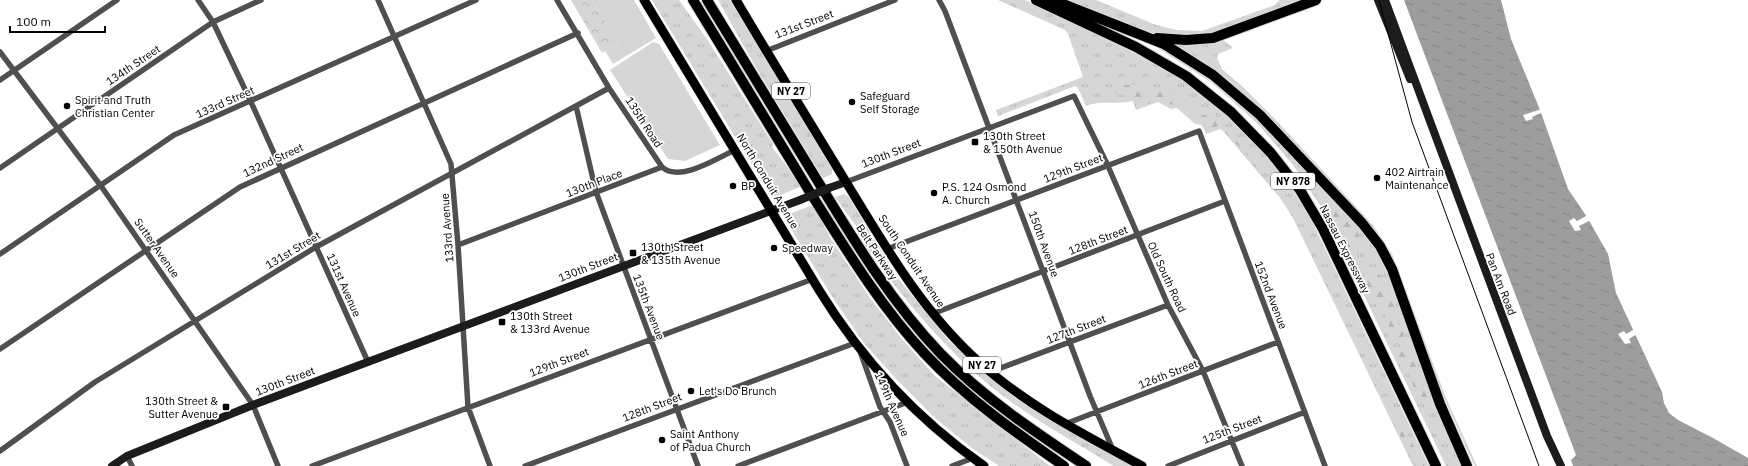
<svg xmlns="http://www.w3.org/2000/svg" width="1748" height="466" font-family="'IBM Plex Sans',sans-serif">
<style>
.grass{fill:url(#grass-tufts)}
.forest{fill:url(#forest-firs)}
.park{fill:url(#park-crowns)}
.garden{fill:#d6d6d6}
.water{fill:url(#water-ripples)}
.pier{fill:#fff}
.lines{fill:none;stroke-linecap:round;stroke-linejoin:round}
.primary-casing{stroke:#dbdbdb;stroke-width:10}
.highway-casing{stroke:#dbdbdb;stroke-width:12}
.street{stroke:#4f4f4f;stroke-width:5.5}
.secondary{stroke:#1c1c1c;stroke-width:8}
.primary{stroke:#000;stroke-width:9}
.highway{stroke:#000;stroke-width:10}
.tram{stroke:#000;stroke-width:1}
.secondary-bridge{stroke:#1c1c1c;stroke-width:8}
.poi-dot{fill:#000;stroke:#fff;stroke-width:1.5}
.labels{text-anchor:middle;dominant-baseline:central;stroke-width:3.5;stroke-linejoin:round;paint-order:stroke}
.shield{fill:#fff;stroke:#4c4c4c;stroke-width:1}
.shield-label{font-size:10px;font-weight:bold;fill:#000}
.street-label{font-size:11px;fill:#000;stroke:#fff}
.poi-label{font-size:11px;fill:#000;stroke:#fff;text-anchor:start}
</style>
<defs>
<pattern id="grass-tufts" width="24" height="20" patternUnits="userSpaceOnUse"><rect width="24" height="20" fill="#d6d6d6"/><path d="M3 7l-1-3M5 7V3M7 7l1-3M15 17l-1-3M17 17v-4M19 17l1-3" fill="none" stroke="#b6b6b6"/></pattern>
<pattern id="forest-firs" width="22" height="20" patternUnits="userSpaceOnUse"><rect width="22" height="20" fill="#d6d6d6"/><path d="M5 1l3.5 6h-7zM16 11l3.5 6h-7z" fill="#b6b6b6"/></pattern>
<pattern id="park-crowns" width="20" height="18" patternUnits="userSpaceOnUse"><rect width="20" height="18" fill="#d6d6d6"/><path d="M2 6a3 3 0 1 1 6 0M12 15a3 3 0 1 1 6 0" fill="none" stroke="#b6b6b6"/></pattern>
<pattern id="water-ripples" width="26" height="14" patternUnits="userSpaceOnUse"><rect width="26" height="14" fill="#9d9d9d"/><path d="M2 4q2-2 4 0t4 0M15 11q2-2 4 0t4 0" fill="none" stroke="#858585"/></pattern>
</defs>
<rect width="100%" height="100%" fill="#fff"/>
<path class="grass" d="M 652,0 L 679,0 L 707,39 L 773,144 L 772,147 L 802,186 L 776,197 L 770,194 Z
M 718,0 L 730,0 L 832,169 L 832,174 L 823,178 L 758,71 Z
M 998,0 L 1025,0 L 1151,61 L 1195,87 L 1251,137 L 1286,180 L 1309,215 L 1429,466 L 1413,466 L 1294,220 L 1281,199 L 1223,131 L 1220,129 L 1206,134 L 1202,125 L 1195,124 L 1177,108 L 1171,109 L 1158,102 L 1136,110 L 1133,101 C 1117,105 1100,100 1086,106 L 1078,88 L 1075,86 L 998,116 L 996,110 L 1083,77 L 1068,34 L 1065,30 Z
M 1066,0 L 1096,0 L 1156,25 L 1177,30 L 1202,31 L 1275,5 L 1279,0 L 1302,0 C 1275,10 1241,26 1213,33 C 1162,45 1112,21 1066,0 Z
M 1120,30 L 1158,43 L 1238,97 L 1380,250 L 1463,466 L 1446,466 L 1322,208 L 1293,165 L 1258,124 L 1211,82 L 1156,47 Z
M 1221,38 L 1233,48 L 1218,54 L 1217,58 L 1222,69 L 1243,87 L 1273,117 L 1373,225 L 1392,254 L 1446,398 L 1477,466 L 1475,466 L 1470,456 L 1434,375 L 1395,267 L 1265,114 L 1231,82 L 1204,62 L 1168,41 Z
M 844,194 L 848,196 L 898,278 L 949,341 L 1015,398 L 1048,419 L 1133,466 L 1114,466 C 1080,445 1045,426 1013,403 C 953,361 898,294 857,233 L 859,230 L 835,197 Z
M 813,205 L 831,239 L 870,298 L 901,338 L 935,376 L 1050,466 L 999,466 L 972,448 L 935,418 L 898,381 L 863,342 L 833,298 L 785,219 L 789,214 Z"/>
<path class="forest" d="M 1136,85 L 1150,90 L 1179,96 L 1200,116 L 1208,114 L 1215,115 L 1245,146 L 1248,156 L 1219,126 L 1209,129 L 1198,123 L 1181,107 L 1157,100 L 1140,107 L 1138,106 L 1136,98 L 1114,92 L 1117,85 Z
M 1325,202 L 1333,203 L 1358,229 L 1358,253 L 1348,247 L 1338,224 Z
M 1378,274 L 1383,277 L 1384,292 L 1391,298 L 1396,307 L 1396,318 L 1404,334 L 1403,342 L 1401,343 L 1391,333 L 1384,311 L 1373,300 L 1372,295 L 1365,286 L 1368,275 L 1373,276 Z
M 1410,350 L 1412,353 L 1414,363 L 1420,373 L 1429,404 C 1415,404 1414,383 1409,374 C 1405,367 1400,362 1397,355 L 1398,351 Z
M 1394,418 C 1406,423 1417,454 1422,466 L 1415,466 L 1392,419 Z"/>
<path class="park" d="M 571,0 L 592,0 L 618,43 L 602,53 Z"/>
<path class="garden" d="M 592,0 L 634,0 L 656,38 L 613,64 L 605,51 L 618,43 Z
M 653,42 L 659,44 L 720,145 L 685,161 L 668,159 L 610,70 Z"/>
<path class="water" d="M 1404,0 L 1501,0 L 1511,39 L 1540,110 L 1568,189 L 1587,217 L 1608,254 L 1616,293 L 1662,392 L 1664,403 L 1669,413 L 1678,420 L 1713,438 L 1748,458 L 1748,466 L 1573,466 L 1571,460 L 1576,455 Z"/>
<path class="pier" d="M 1542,109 L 1543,112 L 1532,117 L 1533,119 L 1526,121 L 1523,115 Z
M 1588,215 L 1591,220 L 1579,226 L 1581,230 L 1575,231 L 1569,221 L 1574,218 L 1577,221 Z
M 1635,329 L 1637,334 L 1629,339 L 1631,343 L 1625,344 L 1618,334 L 1624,331 L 1626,334 Z"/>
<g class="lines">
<defs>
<path id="primary" d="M 644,0 L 819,290 C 862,360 917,419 984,466
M 736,0 C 772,61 809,121 846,182 C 885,246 922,311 979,362 C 1027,406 1085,435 1142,466"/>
<path id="highway" d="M 693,0 C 732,63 770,126 808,189 C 844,246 879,305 925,354 C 966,398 1015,432 1064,466
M 707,0 C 742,58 778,116 814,175 C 852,237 890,301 941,354 C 984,398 1035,432 1086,466
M 1036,0 L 1136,47 L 1186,76 L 1231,112 L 1271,153 L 1300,190 L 1323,229 L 1436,466
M 1053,0 L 1164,44 L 1213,75 L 1260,115 L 1362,223 L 1380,246 L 1392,269 L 1440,404 L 1467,466
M 1157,38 L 1186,40 L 1213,38 L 1316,0"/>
</defs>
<use href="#primary" class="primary-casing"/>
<use href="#highway" class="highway-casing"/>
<path class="street" d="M 198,0 L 213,22 L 251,102 L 368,362
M 378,0 L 451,164 L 458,245 L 468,407 L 490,466
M 557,0 L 609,88 L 662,167 C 680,183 717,158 735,150
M 939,0 L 945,11 L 1090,396 L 1113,450
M 766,51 L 895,0
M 0,52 L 101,186 L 253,405 L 278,466
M 0,80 L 117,0
M 576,106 L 596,192 L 698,466
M 0,168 L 213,22 L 261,0
M 846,182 L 1074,96 L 1108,166 L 1168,305 L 1203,371 L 1242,466
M 458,245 L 662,167
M 887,249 L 1199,131 L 1325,466
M 0,254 L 174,135 L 476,0
M 932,314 L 1225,201
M 0,349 L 240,187 L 578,33
M 861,354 L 880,407 L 890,422 L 907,466
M 990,372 L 1168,305
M 1065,424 L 1278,342
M 0,451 L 95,382 L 316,247 L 609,88
M 127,456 L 132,466
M 312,466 L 813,279
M 525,466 L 855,343
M 738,466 L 908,402
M 952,466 L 973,458
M 1168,466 L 1305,412"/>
<path class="secondary" d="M 1378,0 L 1410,79
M 1385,0 L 1547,436 L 1561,466
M 829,188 L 846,182
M 112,466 L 127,456 L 253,405 L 800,200"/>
<use href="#primary" class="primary"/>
<use href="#highway" class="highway"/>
<path class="tram" d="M 1379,0 L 1412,122 L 1539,466"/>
<path class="secondary-bridge" d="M 800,200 L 829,188"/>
</g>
<g class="poi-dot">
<circle cx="852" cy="102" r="4"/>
<circle cx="67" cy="106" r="4"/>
<rect x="971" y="138" width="8" height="8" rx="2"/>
<circle cx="1377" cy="178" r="4"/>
<circle cx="733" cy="186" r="4"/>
<circle cx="934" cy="193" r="4"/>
<circle cx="774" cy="248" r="4"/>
<rect x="629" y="249" width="8" height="8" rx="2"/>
<rect x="498" y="318" width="8" height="8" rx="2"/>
<circle cx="691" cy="391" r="4"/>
<rect x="222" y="403" width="8" height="8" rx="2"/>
<circle cx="662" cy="440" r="4"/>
</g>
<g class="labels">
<g class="shield">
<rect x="772" y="83" width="38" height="16" rx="3"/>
<rect x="1271" y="173" width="44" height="16" rx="3"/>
<rect x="963" y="357" width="38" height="16" rx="3"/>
</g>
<g class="shield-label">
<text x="791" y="91">NY 27</text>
<text x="1293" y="181">NY 878</text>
<text x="982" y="365">NY 27</text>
</g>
<g class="street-label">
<text transform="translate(804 24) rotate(-21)">131st Street</text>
<text transform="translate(133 65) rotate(-34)">134th Street</text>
<text transform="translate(225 102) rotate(-24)">133rd Street</text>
<text transform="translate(644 122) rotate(57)">135th Road</text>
<text transform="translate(891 153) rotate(-21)">130th Street</text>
<text transform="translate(273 160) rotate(-25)">132nd Street</text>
<text transform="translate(1073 168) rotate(-21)">129th Street</text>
<text transform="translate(768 181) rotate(59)">North Conduit Avenue</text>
<text transform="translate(594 183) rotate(-21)">130th Place</text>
<text transform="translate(447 228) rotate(-94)">133rd Avenue</text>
<text transform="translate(1098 240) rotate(-21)">128th Street</text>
<text transform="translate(1044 244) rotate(70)">150th Avenue</text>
<text transform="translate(157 248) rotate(55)">Sutter Avenue</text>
<text transform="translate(1345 249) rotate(63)">Nassau Expressway</text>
<text transform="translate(293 250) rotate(-31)">131st Street</text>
<text transform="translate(877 252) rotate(56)">Belt Parkway</text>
<text transform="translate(912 261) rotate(56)">South Conduit Avenue</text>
<text transform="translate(588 267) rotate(-21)">130th Street</text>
<text transform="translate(1167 277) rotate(65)">Old South Road</text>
<text transform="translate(1501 284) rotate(69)">Pan Am Road</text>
<text transform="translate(344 285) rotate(66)">131st Avenue</text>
<text transform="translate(1271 295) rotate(69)">152nd Avenue</text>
<text transform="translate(649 307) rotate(69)">135th Avenue</text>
<text transform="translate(1076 329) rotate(-21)">127th Street</text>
<text transform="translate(559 362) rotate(-21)">129th Street</text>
<text transform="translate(1168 374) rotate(-21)">126th Street</text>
<text transform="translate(285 381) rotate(-21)">130th Street</text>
<text transform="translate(892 404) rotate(66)">149th Avenue</text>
<text transform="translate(652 407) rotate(-21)">128th Street</text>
<text transform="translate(1232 429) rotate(-21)">125th Street</text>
</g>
<g class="poi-label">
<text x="860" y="96">Safeguard<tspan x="860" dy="13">Self Storage</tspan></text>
<text x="75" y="100">Spirit and Truth<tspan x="75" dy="13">Christian Center</tspan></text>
<text x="983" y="136">130th Street<tspan x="983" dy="13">&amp; 150th Avenue</tspan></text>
<text x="1385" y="172">402 Airtrain<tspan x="1385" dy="13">Maintenance</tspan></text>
<text x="741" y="186">BP</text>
<text x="942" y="187">P.S. 124 Osmond<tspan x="942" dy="13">A. Church</tspan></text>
<text x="641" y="247">130th Street<tspan x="641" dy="13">&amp; 135th Avenue</tspan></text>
<text x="782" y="248">Speedway</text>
<text x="510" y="316">130th Street<tspan x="510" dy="13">&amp; 133rd Avenue</tspan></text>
<text x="699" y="391">Let's Do Brunch</text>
<text x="218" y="401" text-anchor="end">130th Street &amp;<tspan x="218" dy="13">Sutter Avenue</tspan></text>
<text x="670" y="434">Saint Anthony<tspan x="670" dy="13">of Padua Church</tspan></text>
</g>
</g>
<path d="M10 26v6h95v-6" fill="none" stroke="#000000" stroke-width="2"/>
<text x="16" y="26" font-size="12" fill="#000000" stroke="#ffffff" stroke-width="3" paint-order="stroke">100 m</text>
</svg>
